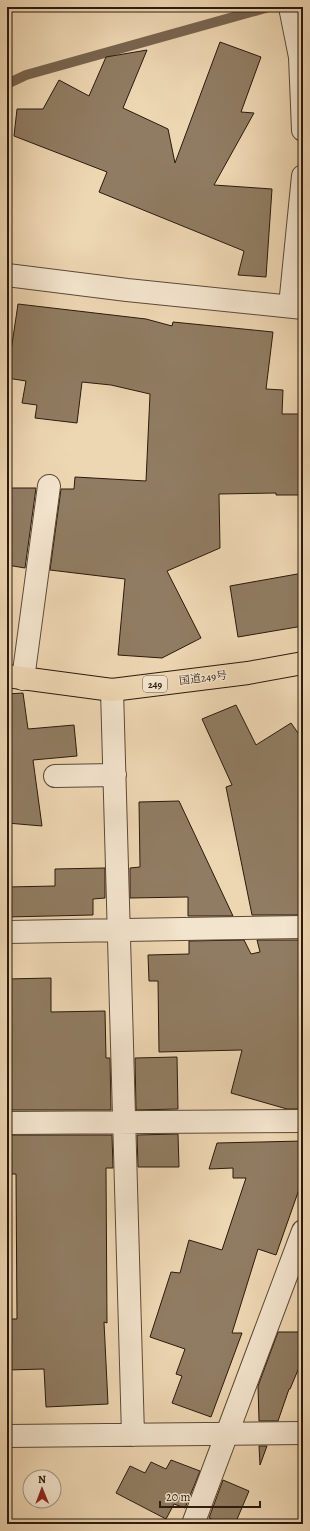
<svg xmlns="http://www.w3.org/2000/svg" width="310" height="1531" font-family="Alegreya,'Noto Serif JP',serif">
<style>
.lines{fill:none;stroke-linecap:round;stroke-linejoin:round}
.stream{stroke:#78644e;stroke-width:10}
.building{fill:#907c62;stroke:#2b1a0c}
.minor-casing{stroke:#5c4936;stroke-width:24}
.trunk-casing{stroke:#2b1a0c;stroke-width:24}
.minor{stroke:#f3e4cd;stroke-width:22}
.trunk{stroke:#edd6b2;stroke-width:22}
.labels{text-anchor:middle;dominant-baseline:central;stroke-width:3;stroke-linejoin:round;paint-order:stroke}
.shield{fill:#f3e4cd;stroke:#675746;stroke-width:1}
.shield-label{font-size:10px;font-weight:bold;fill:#2b1a0c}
.street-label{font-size:11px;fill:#2b1a0c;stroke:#f3e4cd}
</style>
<rect width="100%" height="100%" fill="#edd6b2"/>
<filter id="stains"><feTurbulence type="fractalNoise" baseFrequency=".005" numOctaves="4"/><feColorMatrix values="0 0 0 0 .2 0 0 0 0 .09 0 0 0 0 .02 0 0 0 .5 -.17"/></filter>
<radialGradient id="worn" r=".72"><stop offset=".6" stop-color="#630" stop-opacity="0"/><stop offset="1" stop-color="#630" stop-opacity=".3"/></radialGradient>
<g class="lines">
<path class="stream" d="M 7,84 L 26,75 L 269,7"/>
</g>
<path class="building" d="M 220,42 L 261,57 L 241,112 L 254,113 L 214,185 L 272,189 L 266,277 L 238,275 L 244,251 L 99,192 L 107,172 L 14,136 L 17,109 L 43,109 L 59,80 L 89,96 L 106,57 L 147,50 L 123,108 L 168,129 L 175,163 Z
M 18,304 L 146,319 L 172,326 L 173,322 L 273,332 L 266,389 L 283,390 L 282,414 L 303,414 L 303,495 L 276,495 L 276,493 L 219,494 L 220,548 L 167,571 L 201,638 L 162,658 L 118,655 L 125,579 L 50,570 L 61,489 L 74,489 L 75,477 L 146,481 L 150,394 L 111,385 L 82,382 L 77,423 L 35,418 L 37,405 L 22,403 L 26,381 L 7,378 Z
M 7,488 L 36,488 L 25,568 L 7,565 Z
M 303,573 L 303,626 L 238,637 L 230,586 Z
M 23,693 L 28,729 L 74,725 L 77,756 L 33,760 L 42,826 L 7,823 L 7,694 Z
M 236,705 L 256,745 L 291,723 L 303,740 L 303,915 L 252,915 L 226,787 L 232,785 L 202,719 Z
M 179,801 L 233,916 L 188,916 L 188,897 L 130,898 L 130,868 L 140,867 L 139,802 Z
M 105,868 L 105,898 L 93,899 L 93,915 L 7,917 L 7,887 L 55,886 L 55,869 Z
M 244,940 L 251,954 L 260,952 L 257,940 L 303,940 L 303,1109 L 287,1109 L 231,1093 L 242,1050 L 159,1052 L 158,981 L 149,981 L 148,955 L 189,954 L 189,941 Z
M 51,978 L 51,1012 L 105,1011 L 106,1058 L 110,1058 L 111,1110 L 7,1110 L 7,979 Z
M 177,1057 L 178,1109 L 136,1110 L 135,1058 Z
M 178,1134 L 179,1167 L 138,1167 L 137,1135 Z
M 7,1135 L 112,1135 L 113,1168 L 106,1168 L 107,1323 L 104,1322 L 108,1404 L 46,1407 L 44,1369 L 7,1370 L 7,1319 L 17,1319 L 16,1174 L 7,1174 Z
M 303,1141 L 303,1178 L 276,1255 L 258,1249 L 232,1333 L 242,1333 L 211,1417 L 172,1403 L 182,1376 L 176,1374 L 185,1349 L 150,1337 L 171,1272 L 180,1273 L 189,1240 L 222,1250 L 246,1178 L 233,1178 L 233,1168 L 209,1169 L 217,1143 Z
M 278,1332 L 303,1332 L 303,1358 L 290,1389 L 289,1389 L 278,1421 L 259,1421 L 258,1386 Z
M 259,1446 L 267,1446 L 260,1465 Z
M 171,1460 L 200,1471 L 185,1508 L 174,1504 L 166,1519 L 116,1493 L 130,1466 L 145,1473 L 151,1462 L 166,1469 Z
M 223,1480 L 249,1491 L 235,1524 L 224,1524 L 209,1518 Z"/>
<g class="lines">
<defs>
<path id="minor" d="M 290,7 L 300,57 L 303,130
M 7,275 L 127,290 L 303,308
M 290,306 L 303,176
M 23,679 L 49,486
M 112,690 L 133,1435
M 55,776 L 115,775
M 7,932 L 303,927
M 7,1123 L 303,1121
M 7,1436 L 303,1433
M 193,1524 L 303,1231"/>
<path id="trunk" d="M 7,676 L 112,690 L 248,673 L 303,663"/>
</defs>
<use href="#minor" class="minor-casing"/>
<use href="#trunk" class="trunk-casing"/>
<use href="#minor" class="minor"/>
<use href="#trunk" class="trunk"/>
</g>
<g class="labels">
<rect class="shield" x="143" y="676" width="24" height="16" rx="3"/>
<g class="shield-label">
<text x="155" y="684">249</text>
</g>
<g class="street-label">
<text transform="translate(203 678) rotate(-7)">国道249号</text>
</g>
</g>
<rect width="310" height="1531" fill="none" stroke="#edd6b2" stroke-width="24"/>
<rect x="8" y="8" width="294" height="1515" fill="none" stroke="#2b1a0c" stroke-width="2"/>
<rect x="12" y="12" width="286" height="1507" fill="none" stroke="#2b1a0c"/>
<g transform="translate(42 1489) rotate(359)"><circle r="19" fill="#f3e4cd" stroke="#a39380"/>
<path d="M0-3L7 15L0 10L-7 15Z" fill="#8f2418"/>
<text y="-6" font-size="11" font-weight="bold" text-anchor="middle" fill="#2b1a0c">N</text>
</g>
<path d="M160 1501v6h100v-6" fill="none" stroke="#2b1a0c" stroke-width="2"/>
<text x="166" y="1501" font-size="12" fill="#2b1a0c" stroke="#f3e4cd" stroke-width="3" paint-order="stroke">20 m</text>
<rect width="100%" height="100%" filter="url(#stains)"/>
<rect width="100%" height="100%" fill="url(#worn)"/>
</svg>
